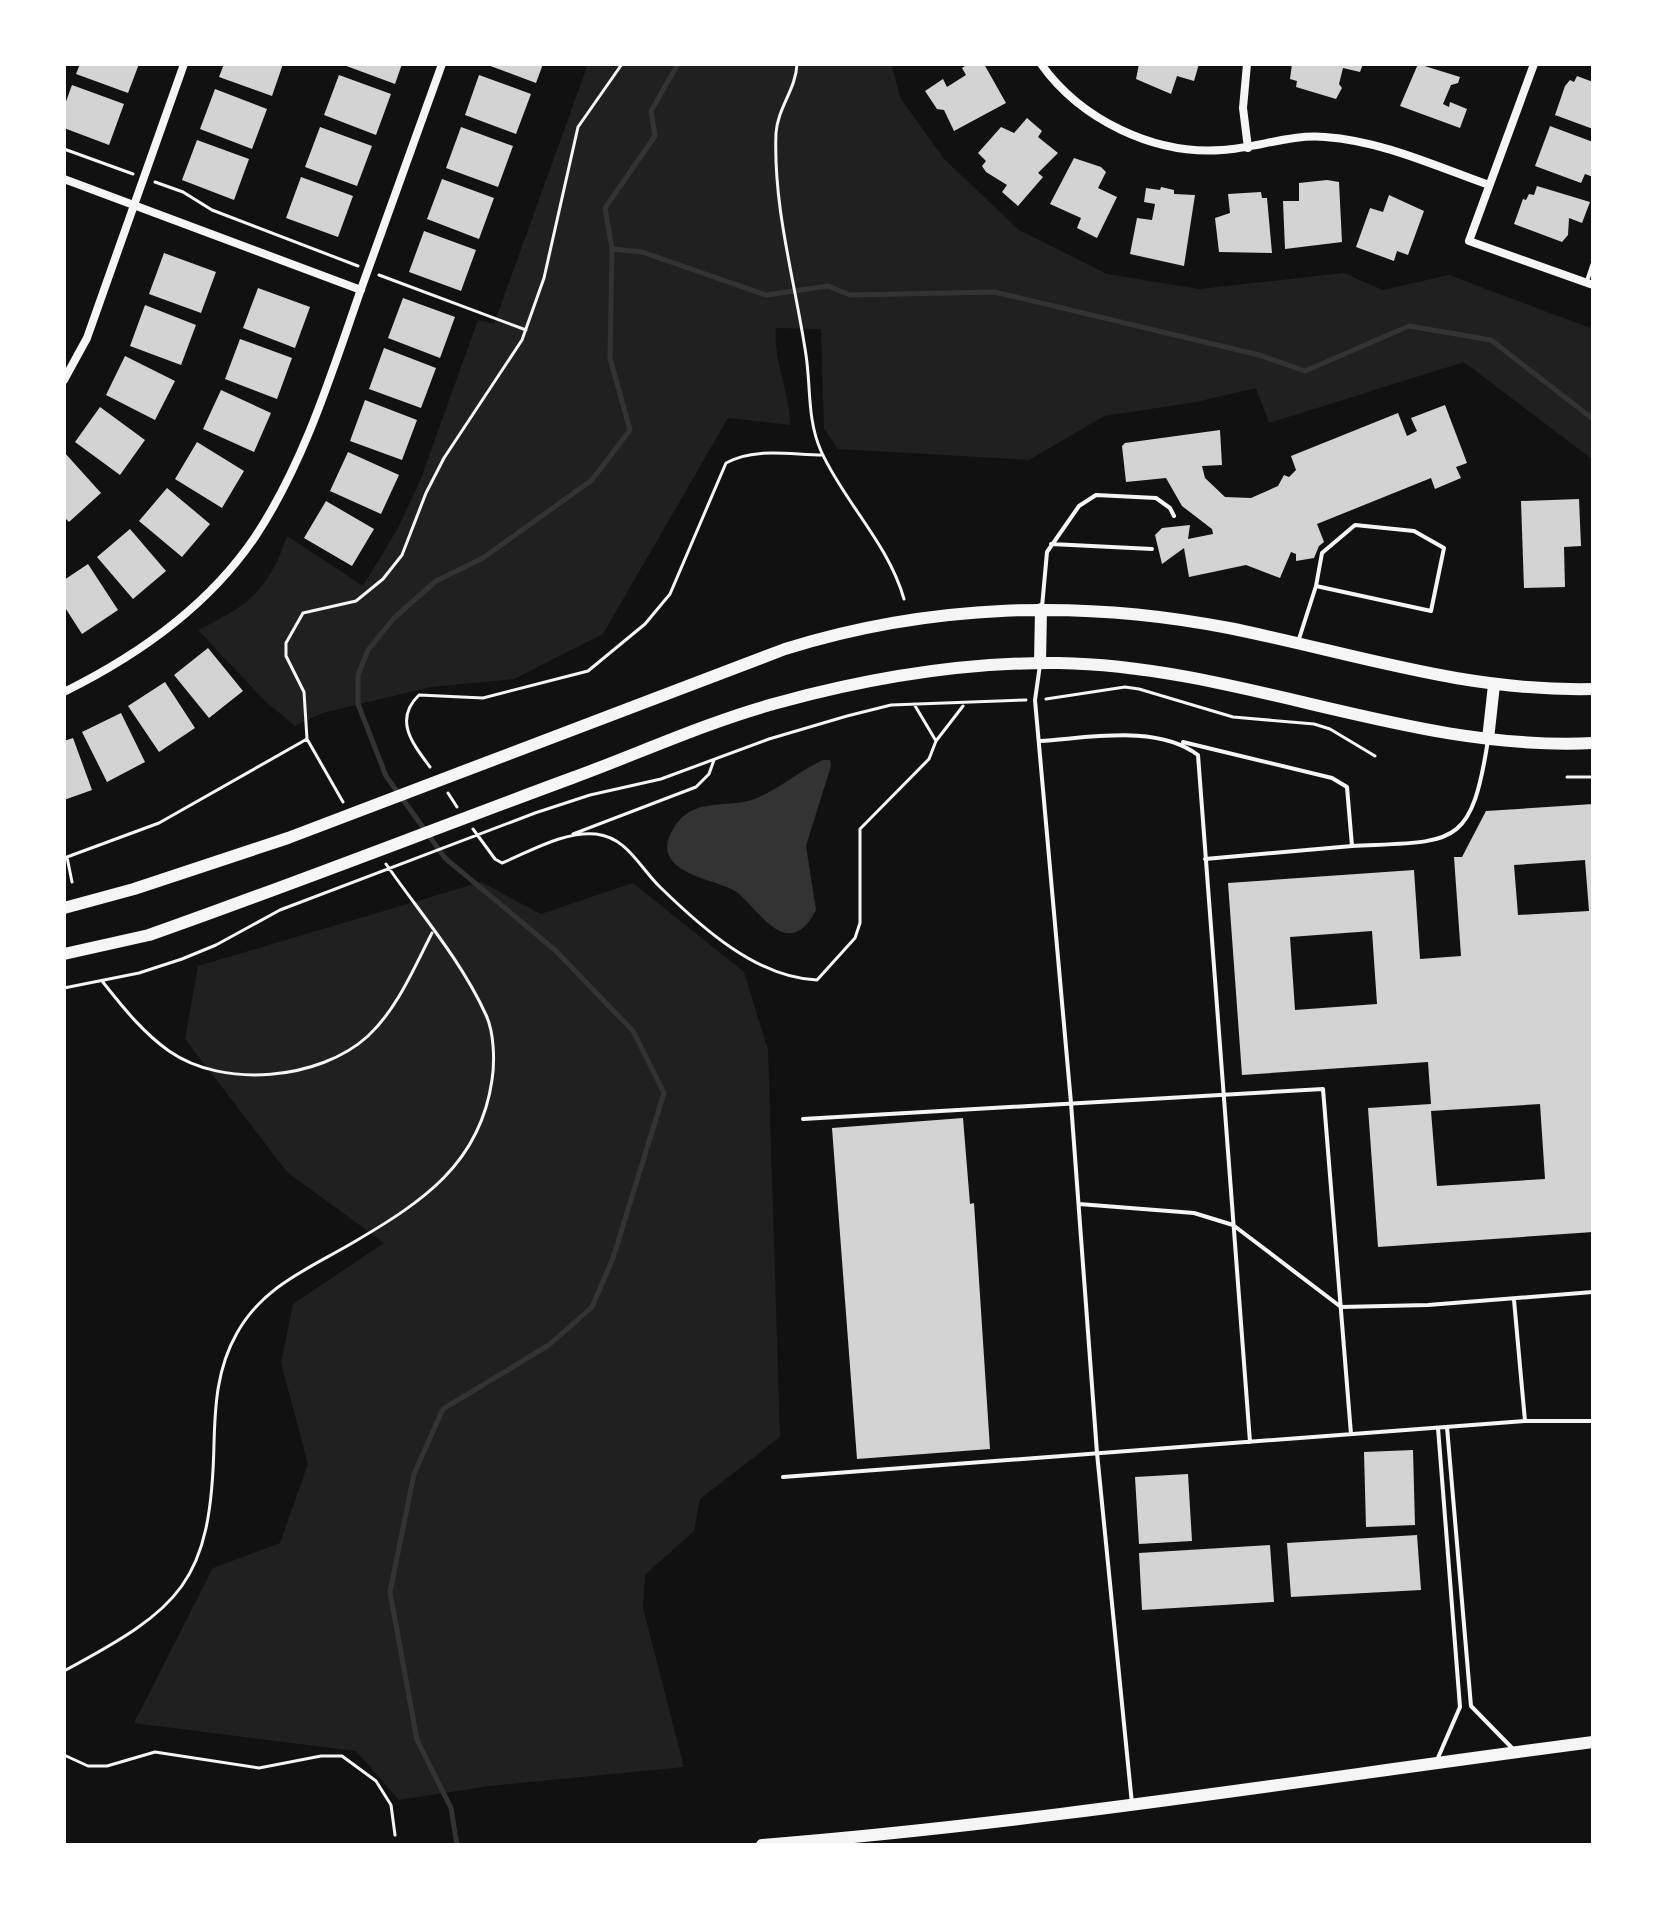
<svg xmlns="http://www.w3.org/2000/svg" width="1657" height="1909" font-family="'Noto Sans',sans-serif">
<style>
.green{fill:#202020}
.water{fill:#333}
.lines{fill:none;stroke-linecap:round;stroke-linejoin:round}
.stream{stroke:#333;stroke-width:5}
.building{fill:#d3d3d3;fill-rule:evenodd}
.path{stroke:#f5f5f5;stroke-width:3}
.service{stroke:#f5f5f5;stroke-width:4}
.minor{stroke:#f5f5f5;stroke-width:8}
.secondary{stroke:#f5f5f5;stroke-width:12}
</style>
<rect width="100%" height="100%" fill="#111"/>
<path class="green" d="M 588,64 L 891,64 L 901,99 L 945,160 L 1019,230 L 1107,274 L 1199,289 L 1344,273 L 1383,290 L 1449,275 L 1593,329 L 1593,460 L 1464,362 L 1269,423 L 1256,388 L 1196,402 L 1104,416 L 1029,460 L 838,449 L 824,429 L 821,329 L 776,328 C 773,361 790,392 790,425 L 728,418 L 603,634 L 514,679 L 431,687 L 322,713 L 295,726 L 265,701 L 198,630 C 248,606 269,590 287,536 L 363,586 L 398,528 L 420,481 L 478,320 L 494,324 Z
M 481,882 L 541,914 L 633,883 L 744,972 L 768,1050 L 780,1437 L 700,1499 L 694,1531 L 645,1575 L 643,1608 L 684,1767 L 489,1786 L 399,1800 L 356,1751 L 134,1723 L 213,1568 L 280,1543 L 308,1464 L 281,1363 L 293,1304 L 384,1243 L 287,1172 L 185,1039 L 198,966 Z"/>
<path class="water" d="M 823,760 L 830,760 L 831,766 L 806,846 L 816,910 C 789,962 762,914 738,893 C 720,878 643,875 675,826 C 692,799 723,807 748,801 C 774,794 798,771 823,760 Z"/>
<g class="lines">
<path class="stream" d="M 612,249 L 642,252 L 766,295 L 828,286 L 850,295 L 995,292 L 1259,355 L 1305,371 L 1409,326 L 1491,340 L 1593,419
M 457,1845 L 451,1808 L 417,1740 L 390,1592 L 414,1474 L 443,1409 L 549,1345 L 592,1307 L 613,1258 L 664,1093 L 633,1031 L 555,950 L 445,858 L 386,776 L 358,704 L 358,675 L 368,650 L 394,618 L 436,581 L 483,558 L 592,480 L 630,430 L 610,358 L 612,249 L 605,208 L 655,136 L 651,111 L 678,64"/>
</g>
<path class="building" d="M 80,64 L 139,64 L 128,93 L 76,74 Z
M 224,64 L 283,64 L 272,96 L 219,77 Z
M 341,64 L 402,64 L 395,84 Z
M 485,64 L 543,64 L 536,83 Z
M 968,64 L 984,64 L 1006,103 L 954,131 L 944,110 L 937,109 L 925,91 L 943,79 L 947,87 L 966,75 L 962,68 Z
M 1139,64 L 1199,64 L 1194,81 L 1177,76 L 1171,94 L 1136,79 Z
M 1292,64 L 1363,64 L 1360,72 L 1343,68 L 1339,84 L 1342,88 L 1336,99 L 1296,87 L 1297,81 L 1290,79 Z
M 1418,64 L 1460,77 L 1458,83 L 1451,85 L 1443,104 L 1449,107 L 1450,102 L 1467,109 L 1460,128 L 1400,106 Z
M 339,75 L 391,94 L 376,135 L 324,115 Z
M 479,75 L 531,94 L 516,134 L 465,115 Z
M 1577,76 L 1593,82 L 1593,129 L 1555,115 L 1565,86 L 1570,80 L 1574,82 Z
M 72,85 L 124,104 L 109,145 L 64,128 L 64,107 Z
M 215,89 L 267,109 L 252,149 L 200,129 Z
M 1027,118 L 1042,131 L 1038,137 L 1058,153 L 1038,173 L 1043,177 L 1018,206 L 1002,192 L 1007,185 L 986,172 L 982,166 L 986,161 L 978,153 L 1001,127 L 1014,133 Z
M 1550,126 L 1593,142 L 1593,177 L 1585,174 L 1581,183 L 1535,166 Z
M 320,127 L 372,146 L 357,186 L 305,167 Z
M 461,127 L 513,146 L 498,187 L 446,168 Z
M 197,140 L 249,159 L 234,200 L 182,180 Z
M 1074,158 L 1101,167 L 1106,172 L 1098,188 L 1117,197 L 1097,238 L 1077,228 L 1081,218 L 1050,204 Z
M 301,177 L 353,196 L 338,237 L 286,218 Z
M 442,179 L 494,198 L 479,239 L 427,219 Z
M 1327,180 L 1339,182 L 1342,242 L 1285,249 L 1283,201 L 1299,201 L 1299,183 Z
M 1537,186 L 1590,202 L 1582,223 L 1569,218 L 1568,235 L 1562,242 L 1514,224 L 1523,199 L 1526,200 L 1529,194 L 1534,195 Z
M 1161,187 L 1174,190 L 1174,194 L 1195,195 L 1184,266 L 1130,254 L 1137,218 L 1152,220 L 1155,204 L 1144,202 L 1146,188 L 1160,190 Z
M 1261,192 L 1262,198 L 1267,198 L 1272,253 L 1219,252 L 1215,218 L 1230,213 L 1228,194 Z
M 1389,195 L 1424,211 L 1408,255 L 1397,251 L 1394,261 L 1356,247 L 1370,208 L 1383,212 Z
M 424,231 L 476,250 L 461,291 L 409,272 Z
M 164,253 L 216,272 L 201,313 L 149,294 Z
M 258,288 L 310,307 L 295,348 L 243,328 Z
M 403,298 L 455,317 L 440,358 L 388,338 Z
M 145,305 L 196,325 L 181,365 L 130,346 Z
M 240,339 L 292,358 L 277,399 L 225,379 Z
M 384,348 L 436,368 L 421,408 L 369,389 Z
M 125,356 L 175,381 L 155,420 L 106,395 Z
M 221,390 L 271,413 L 254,452 L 203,429 Z
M 365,400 L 417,420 L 402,460 L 350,441 Z
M 1445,405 L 1467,463 L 1456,467 L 1461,478 L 1435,489 L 1431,478 L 1317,524 L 1324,542 L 1319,546 L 1314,558 L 1296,561 L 1296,554 L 1291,552 L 1280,578 L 1246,565 L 1189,577 L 1184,548 L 1162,564 L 1155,535 L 1162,528 L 1190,525 L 1188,539 L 1213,534 L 1212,529 L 1182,506 L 1166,478 L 1126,482 L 1122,446 L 1125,443 L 1220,430 L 1222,465 L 1202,466 L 1205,478 L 1225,497 L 1251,498 L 1278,486 L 1284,475 L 1289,477 L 1296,470 L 1291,456 L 1398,413 L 1407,436 L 1417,431 L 1411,418 Z
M 100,407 L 145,440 L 120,475 L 75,442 Z
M 197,442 L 244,471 L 222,508 L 175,479 Z
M 64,452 L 101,493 L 69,522 L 64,517 Z
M 348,452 L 399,475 L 381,514 L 330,491 Z
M 167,488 L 210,524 L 182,557 L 139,521 Z
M 1579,499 L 1581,546 L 1564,547 L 1565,587 L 1524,588 L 1521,501 Z
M 326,501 L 374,529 L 352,566 L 304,538 Z
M 130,529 L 166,571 L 133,599 L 97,557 Z
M 88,564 L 118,610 L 82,634 L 64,606 L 64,580 Z
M 208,648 L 243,691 L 209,718 L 174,675 Z
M 165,682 L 195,728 L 159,752 L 128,706 Z
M 121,713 L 145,762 L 107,782 L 82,732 Z
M 73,738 L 92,790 L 64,800 L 64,741 Z
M 1593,804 L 1593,1232 L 1378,1247 L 1368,1108 L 1431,1104 L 1428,1062 L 1242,1075 L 1228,883 L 1414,870 L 1420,959 L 1461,956 L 1454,857 L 1462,857 L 1486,811 ZM 1585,860 L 1589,911 L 1518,915 L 1514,865 ZM 1372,931 L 1377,1004 L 1295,1010 L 1290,937 ZM 1540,1104 L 1545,1179 L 1437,1186 L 1431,1111 Z
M 963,1118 L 970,1204 L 974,1203 L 990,1449 L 857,1459 L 832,1128 Z
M 1413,1450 L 1415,1525 L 1366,1527 L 1364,1452 Z
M 1188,1474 L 1192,1541 L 1139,1544 L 1135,1477 Z
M 1417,1535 L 1421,1590 L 1291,1597 L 1287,1543 Z
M 1270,1545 L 1274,1602 L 1142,1610 L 1139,1553 Z"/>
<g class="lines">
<path class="path" d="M 797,64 C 796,89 778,107 776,133 C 773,208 795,281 806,355 C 811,388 807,419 821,451 C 844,502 888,543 904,599
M 64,149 L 133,174
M 155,182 L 183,192 L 212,210 L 358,266
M 379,275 L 526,330
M 1046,699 L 1125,687 L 1139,689 L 1233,717 L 1314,724 L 1330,729 L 1375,756
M 936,741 L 963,706
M 430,767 C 413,744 393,720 419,695 L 483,698 L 588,671 L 645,624 L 670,594 L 726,463 C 755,447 791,455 823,455
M 1567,777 L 1593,777
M 448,793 L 457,807
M 343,802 L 307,739 L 304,692 L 286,656 L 286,643 L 303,613 L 356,601 L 383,579 L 402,555 L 426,493 L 444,458 L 522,340 L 544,278 L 578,127 L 622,64
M 473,829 L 495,859 L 502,863 C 531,851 564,831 596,834 C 628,838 639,867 660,887 C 701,927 757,978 817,980 L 855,938 L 860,923 L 860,829 L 929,759 L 936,741 L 914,704
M 573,834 L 696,787 L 709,774 L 714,760
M 72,882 L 67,857 L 159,823 L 307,739
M 102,981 C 122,1006 142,1032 169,1051 C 223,1089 320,1080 368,1036 C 397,1009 414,968 432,933
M 64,988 L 139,973 L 182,959 L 216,945 L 280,910 L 535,813 L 590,795 L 661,779 L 769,739 L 847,716 L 891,705 L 1026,700
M 64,1671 C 181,1608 211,1583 214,1444 C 215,1405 217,1368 237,1333 C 263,1286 310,1268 354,1242 C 422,1202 480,1164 492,1080 C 495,1061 494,1032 486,1015 C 461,960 420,913 386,864
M 64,1755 L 88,1766 L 107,1766 L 155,1752 L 259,1768 L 321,1756 L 342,1756 L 376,1781 L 391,1805 L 395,1835"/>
<path class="service" d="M 1587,281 L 1593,263
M 1051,544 L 1152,549
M 1042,607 L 1047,552 L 1079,506 L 1096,495 L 1156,498 L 1170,508 L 1174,516
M 1298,642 L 1316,586 L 1322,553 L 1355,525 L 1414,531 L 1444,548 L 1431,611 L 1316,586
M 1040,665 L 1035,700 L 1071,1103 L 1097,1453 L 1132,1804
M 1040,741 C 1089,738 1157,724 1198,755 L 1250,1442
M 1183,742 L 1332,778 L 1347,787 L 1352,846 L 1205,859
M 1352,846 C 1454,841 1471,850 1488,740
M 803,1119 L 1323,1089 L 1351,1434
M 1079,1204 L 1194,1213 L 1233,1225 L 1341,1307 L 1428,1305 L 1593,1292
M 1514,1300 L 1525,1421
M 1447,1427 L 1471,1706 L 1514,1750
M 783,1477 L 1525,1421 L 1593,1421
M 1437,1760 L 1460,1707 L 1438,1428"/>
<path class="minor" d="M 1041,64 C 1081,120 1154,155 1222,150 C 1257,148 1290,134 1325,137 C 1382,141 1435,166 1489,185
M 1247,64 L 1243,108 L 1248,148
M 1534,64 L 1469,241 L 1593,285
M 64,179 L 361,290
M 64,380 L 87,338 L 184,64
M 64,692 C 137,656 209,605 255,537 C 304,463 331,375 360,292 C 387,216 415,140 442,64"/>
<path class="secondary" d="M 1040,663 L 1041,609
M 1488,739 L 1494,685
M 64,908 L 134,889 L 288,838 L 785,649 C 929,604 1081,599 1229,628 C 1353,653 1464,692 1593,689
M 64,954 L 149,935 C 291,885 431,830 572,778 C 640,753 707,722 777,703 C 868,678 965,662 1059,663 C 1241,666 1410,752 1593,743
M 762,1845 C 1040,1823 1316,1778 1593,1742"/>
</g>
<rect width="1657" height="1909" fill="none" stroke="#ffffff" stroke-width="132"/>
</svg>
